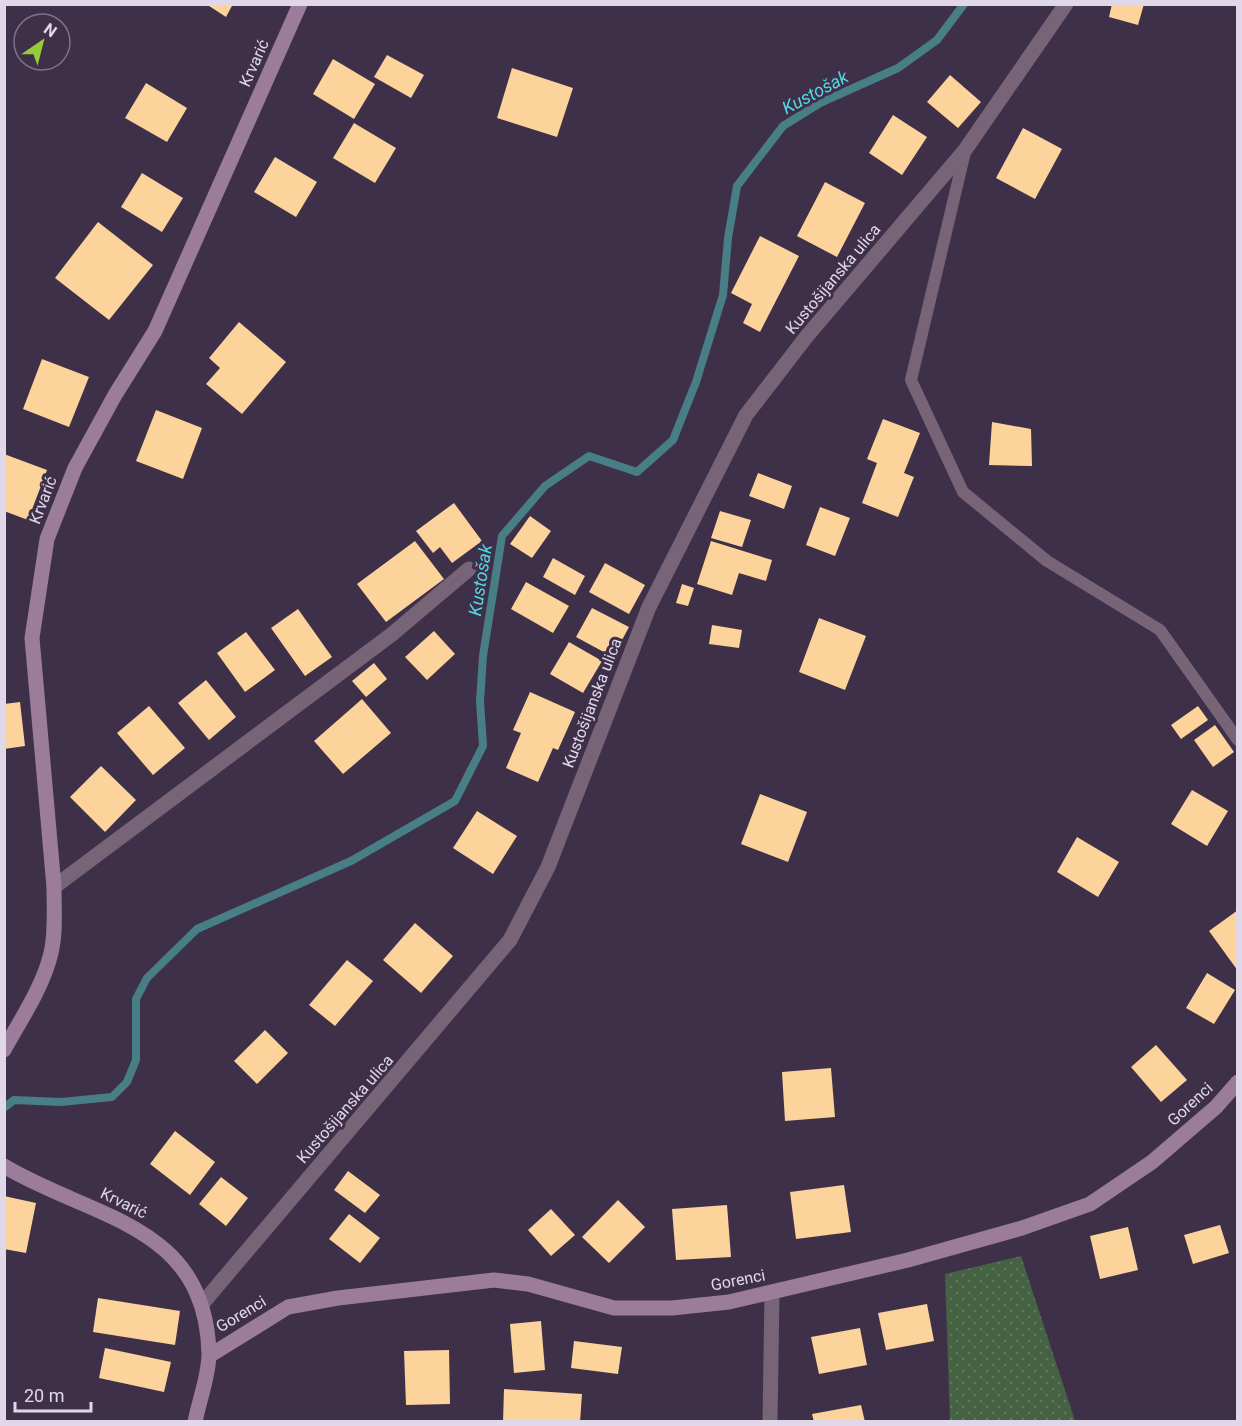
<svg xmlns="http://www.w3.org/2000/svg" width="1242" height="1426" font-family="Roboto,sans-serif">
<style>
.grass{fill:url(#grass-dots)}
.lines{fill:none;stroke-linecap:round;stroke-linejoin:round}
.stream{stroke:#487e86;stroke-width:8}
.building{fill:#fcd39a}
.lane{stroke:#786477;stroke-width:12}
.street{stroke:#786477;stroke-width:15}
.secondary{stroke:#9c7c9b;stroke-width:15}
.labels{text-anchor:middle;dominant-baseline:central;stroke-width:6;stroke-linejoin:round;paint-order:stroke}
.street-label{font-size:16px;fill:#e0d7e8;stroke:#3f304a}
.water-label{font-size:18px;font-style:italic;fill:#51d9e1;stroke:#3f304a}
</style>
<defs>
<pattern id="grass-dots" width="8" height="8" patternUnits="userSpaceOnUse" patternTransform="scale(1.5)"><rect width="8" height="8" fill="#456242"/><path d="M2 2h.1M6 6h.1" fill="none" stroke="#60785d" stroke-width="1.8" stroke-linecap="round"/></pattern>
</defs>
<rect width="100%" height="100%" fill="#3f304a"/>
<path class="grass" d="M 1021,1256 L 1075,1421 L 950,1421 L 945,1274 Z"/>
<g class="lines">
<path class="stream" d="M 5,1107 L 14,1100 L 61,1102 L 112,1097 L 127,1082 L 136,1060 L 136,999 L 147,978 L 197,929 L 351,861 L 455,801 L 483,746 L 480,701 L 483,656 L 502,536 L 545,486 L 589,456 L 637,472 L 673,440 L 696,382 L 723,295 L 728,238 L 737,186 L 783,126 L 820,103 L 898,68 L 937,40 L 964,4"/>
</g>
<path class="building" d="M 206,4 L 233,4 L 226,17 Z
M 1112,4 L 1144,4 L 1138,25 L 1109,17 Z
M 387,55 L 424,75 L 411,98 L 374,77 Z
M 333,59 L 375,84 L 354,119 L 313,94 Z
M 512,68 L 573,88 L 557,137 L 497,118 Z
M 950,75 L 981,102 L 958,128 L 927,102 Z
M 146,83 L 187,108 L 167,142 L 125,118 Z
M 893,115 L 927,137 L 902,175 L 869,153 Z
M 354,123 L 396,148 L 375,183 L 333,158 Z
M 1023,128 L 1062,149 L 1035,199 L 996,178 Z
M 275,157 L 317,182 L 296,217 L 254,192 Z
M 142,173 L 183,198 L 162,232 L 121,207 Z
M 825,182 L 865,203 L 837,257 L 797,236 Z
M 98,222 L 153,265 L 109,320 L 55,278 Z
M 760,236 L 799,256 L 760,332 L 743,323 L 752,304 L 731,293 Z
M 239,322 L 286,362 L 242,414 L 206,384 L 220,368 L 209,358 Z
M 42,359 L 89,377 L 69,427 L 23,409 Z
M 156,410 L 202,428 L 183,479 L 136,461 Z
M 883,419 L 920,433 L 904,473 L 914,477 L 898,517 L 862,503 L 877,463 L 867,459 Z
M 992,422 L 1031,429 L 1032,466 L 989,465 Z
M 4,454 L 47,470 L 28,520 L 4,511 Z
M 758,473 L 792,486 L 784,509 L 749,496 Z
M 454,503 L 482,541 L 452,563 L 440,547 L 433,553 L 416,531 Z
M 820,507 L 850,518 L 835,556 L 806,545 Z
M 720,511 L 751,520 L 742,547 L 711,538 Z
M 530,516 L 551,531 L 532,558 L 510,544 Z
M 415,541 L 444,579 L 386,622 L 357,584 Z
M 711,541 L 772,560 L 766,581 L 739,573 L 732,595 L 697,584 Z
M 553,558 L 585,576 L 575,595 L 543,577 Z
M 605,563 L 645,585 L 629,614 L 589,592 Z
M 526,582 L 569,606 L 553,633 L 511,609 Z
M 682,584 L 694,588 L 688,606 L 676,603 Z
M 592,608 L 629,627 L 613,657 L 576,637 Z
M 298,609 L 332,657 L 305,676 L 271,628 Z
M 819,618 L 866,636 L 845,690 L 799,672 Z
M 712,625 L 742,630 L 739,648 L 709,644 Z
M 434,631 L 455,654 L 427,680 L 405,657 Z
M 246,632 L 275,670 L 245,692 L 217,653 Z
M 569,642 L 602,661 L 583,693 L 550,674 Z
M 374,663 L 387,679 L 366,697 L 352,681 Z
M 206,680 L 236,717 L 209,740 L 178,703 Z
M 530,692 L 575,712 L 558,750 L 553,748 L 538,782 L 506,768 L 521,733 L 513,730 Z
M 362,699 L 391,733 L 343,774 L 314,741 Z
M 20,702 L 25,746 L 4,749 L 4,704 Z
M 149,706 L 185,748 L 153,775 L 117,733 Z
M 1198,706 L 1208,720 L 1181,739 L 1171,725 Z
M 1215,725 L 1234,752 L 1213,767 L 1194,740 Z
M 101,766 L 136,800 L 105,832 L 70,797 Z
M 1192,790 L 1228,811 L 1207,846 L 1171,824 Z
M 760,794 L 807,812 L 788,862 L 741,844 Z
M 477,811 L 517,836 L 493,874 L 453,848 Z
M 1077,837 L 1119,862 L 1098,897 L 1057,872 Z
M 1238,910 L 1238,971 L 1209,931 Z
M 415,923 L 453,956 L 421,993 L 383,960 Z
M 347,960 L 373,981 L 335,1026 L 309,1005 Z
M 1207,973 L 1235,990 L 1214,1024 L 1186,1008 Z
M 265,1030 L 288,1053 L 257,1084 L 234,1061 Z
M 1156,1045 L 1187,1080 L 1161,1102 L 1131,1067 Z
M 831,1068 L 835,1117 L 785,1121 L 782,1072 Z
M 175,1131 L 215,1162 L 190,1195 L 150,1164 Z
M 348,1171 L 380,1195 L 365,1213 L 334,1190 Z
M 221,1177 L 248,1198 L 226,1226 L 199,1204 Z
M 844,1185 L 851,1232 L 796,1239 L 790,1192 Z
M 4,1196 L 36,1203 L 26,1253 L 4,1249 Z
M 618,1200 L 645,1227 L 609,1263 L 582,1237 Z
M 727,1205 L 731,1257 L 676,1260 L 672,1209 Z
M 551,1209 L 575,1235 L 551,1256 L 528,1230 Z
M 349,1214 L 380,1238 L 360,1263 L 329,1239 Z
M 1220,1225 L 1229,1253 L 1193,1264 L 1184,1235 Z
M 1128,1227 L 1138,1270 L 1100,1279 L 1090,1236 Z
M 98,1298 L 180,1311 L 175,1345 L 93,1332 Z
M 927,1304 L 934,1341 L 886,1350 L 878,1313 Z
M 541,1321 L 545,1370 L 514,1373 L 510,1324 Z
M 860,1328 L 867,1365 L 819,1374 L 811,1337 Z
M 574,1341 L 622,1347 L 618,1374 L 571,1368 Z
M 105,1348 L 171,1362 L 164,1392 L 99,1378 Z
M 449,1350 L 450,1404 L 406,1405 L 404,1351 Z
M 504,1389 L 582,1394 L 580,1422 L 503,1422 Z
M 861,1405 L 865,1422 L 814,1422 L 812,1414 Z"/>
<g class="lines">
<path class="lane" d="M 965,152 L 911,380 L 963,492 L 1047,561 L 1160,630 L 1238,740"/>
<path class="street" d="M 54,887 L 391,635 L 469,569
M 202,1304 L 510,940 L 548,867 L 649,607 L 746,415 L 807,336 L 965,150 L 1066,4
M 770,1422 L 772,1292"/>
<path class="secondary" d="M 4,1050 C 21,1019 43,987 51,953 C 56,932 54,908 54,887 L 32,638 L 47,539 L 75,468 L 115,395 L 155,331 L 300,4
M 4,1166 C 92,1219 206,1223 209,1354 C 209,1375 199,1401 195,1422
M 209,1356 L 288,1307 L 338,1298 L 494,1280 L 528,1284 L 614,1308 L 672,1308 L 729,1302 L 908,1260 L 1022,1228 L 1090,1204 L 1152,1162 L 1216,1107 L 1238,1082"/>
</g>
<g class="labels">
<g class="street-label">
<text transform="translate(254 63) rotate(-66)">Krvarić</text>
<text transform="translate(833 279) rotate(-50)">Kustošijanska ulica</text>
<text transform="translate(43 500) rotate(-69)">Krvarić</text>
<text transform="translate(592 703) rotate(-69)">Kustošijanska ulica</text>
<text transform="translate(1190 1104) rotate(-43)">Gorenci</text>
<text transform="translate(345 1109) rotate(-49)">Kustošijanska ulica</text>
<text transform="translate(124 1203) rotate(26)">Krvarić</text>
<text transform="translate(738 1280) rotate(-11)">Gorenci</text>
<text transform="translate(241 1314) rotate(-31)">Gorenci</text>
</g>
<g class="water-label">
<text transform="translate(815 92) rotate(-28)">Kustošak</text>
<text transform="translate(480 580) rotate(-81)">Kustošak</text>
</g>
</g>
<rect width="1242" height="1426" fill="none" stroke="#e0d7e8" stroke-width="12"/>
<g transform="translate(42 42) rotate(35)"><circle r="28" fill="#3f304a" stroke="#7f7389" stroke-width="1.5"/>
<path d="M0-4.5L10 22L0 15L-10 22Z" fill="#97cb38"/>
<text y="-9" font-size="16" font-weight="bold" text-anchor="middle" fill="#e0d7e8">N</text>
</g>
<path d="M15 1402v9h76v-9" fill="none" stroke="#e0d7e8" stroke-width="3"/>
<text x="24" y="1402" font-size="18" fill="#e0d7e8" stroke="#3f304a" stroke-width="4.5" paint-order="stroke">20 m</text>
</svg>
